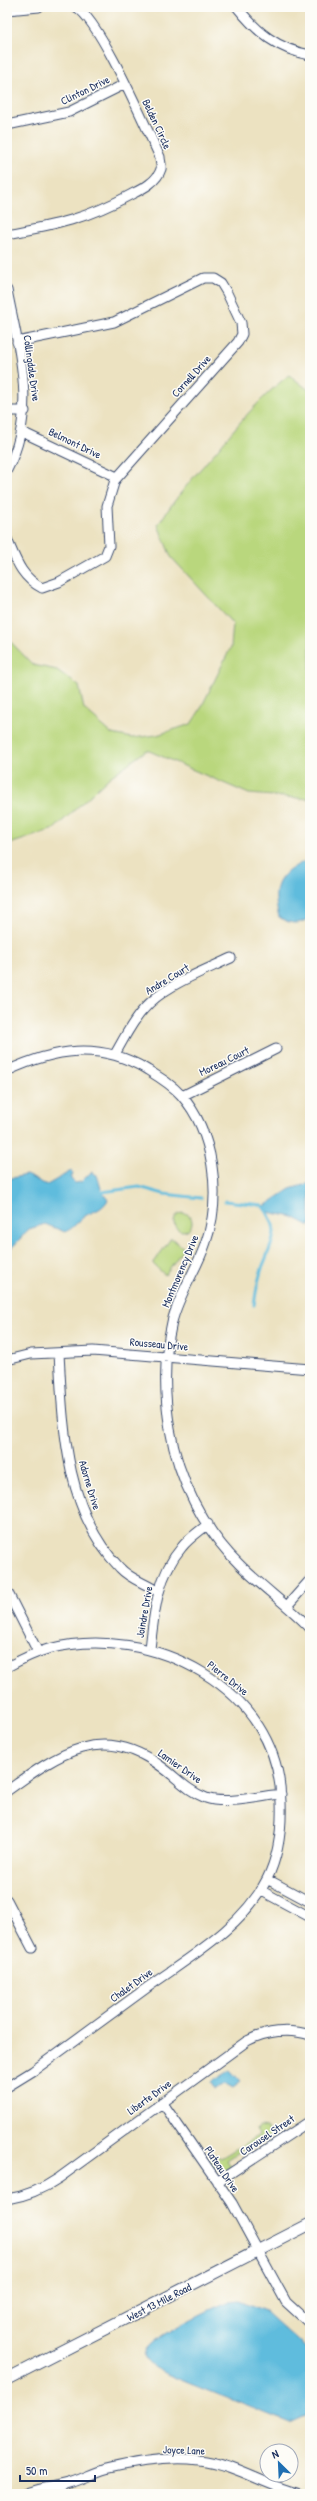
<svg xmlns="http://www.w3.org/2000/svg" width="317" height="2501" font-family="'Patrick Hand',sans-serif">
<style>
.green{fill:#b9d77d;stroke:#6a836e}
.water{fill:#5ebcdd;stroke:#3c769e}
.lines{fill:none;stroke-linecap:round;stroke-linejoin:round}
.stream{stroke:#5ebcdd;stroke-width:3}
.minor-casing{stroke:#3a4a6d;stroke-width:11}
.tertiary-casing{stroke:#3a4a6d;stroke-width:13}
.minor{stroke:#fff;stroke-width:9}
.tertiary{stroke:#fff;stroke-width:11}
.labels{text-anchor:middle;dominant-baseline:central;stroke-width:3;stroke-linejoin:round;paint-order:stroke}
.street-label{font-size:11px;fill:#1b2f5e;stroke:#fdfcf7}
</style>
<rect width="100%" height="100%" fill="#fdfcf7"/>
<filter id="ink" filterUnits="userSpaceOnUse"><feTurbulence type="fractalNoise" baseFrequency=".025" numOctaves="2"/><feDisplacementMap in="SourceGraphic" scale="8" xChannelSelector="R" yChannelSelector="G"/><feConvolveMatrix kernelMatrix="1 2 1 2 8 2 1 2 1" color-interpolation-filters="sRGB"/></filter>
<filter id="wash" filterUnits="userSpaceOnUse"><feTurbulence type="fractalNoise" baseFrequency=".012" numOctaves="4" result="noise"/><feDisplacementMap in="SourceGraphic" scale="16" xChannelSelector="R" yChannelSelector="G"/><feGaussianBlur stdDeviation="0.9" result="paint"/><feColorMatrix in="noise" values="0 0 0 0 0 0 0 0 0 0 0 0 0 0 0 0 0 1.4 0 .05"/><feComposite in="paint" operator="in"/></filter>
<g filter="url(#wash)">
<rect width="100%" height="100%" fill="#ece2c1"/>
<path class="green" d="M 289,375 L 310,391 L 310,799 L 249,794 L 147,750 L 110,777 L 54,829 L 7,845 L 7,638 L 33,665 L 57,670 L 79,686 L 84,709 L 112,734 L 132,738 L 157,735 L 191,724 L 200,710 L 231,647 L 233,624 L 171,557 L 158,525 C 175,498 196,474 217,450 C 239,423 261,397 289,375 Z
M174 1222a9 9 0 1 1 18 0a9 9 0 1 1-18 0Z
M 171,1238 L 184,1248 L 165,1275 L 153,1264 Z
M 260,2127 L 266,2128 L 270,2133 L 267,2143 L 260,2138 L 227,2160 L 231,2167 L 224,2171 L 212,2167 L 210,2160 L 214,2154 L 221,2158 L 259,2135 L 257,2129 Z"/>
<path class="water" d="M 310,859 L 310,917 C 299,926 290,924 279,917 C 270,884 280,872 310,859 Z
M 71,1171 L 73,1173 L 71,1179 L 75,1183 L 81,1182 L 91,1172 L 97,1175 L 102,1192 L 108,1200 C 101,1211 95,1210 85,1216 C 78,1221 74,1228 65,1232 L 45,1224 L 29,1229 L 7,1253 L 7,1179 L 26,1175 L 47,1185 Z
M 310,1183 L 310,1226 L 293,1217 L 268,1212 L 263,1207 L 290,1189 Z
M 230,2070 L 241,2082 L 233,2088 L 226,2084 L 214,2089 L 211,2082 Z
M 239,2300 L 265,2311 L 310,2352 L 310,2414 L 290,2423 L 164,2373 C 157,2369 142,2363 145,2352 C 148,2338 215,2307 230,2301 Z"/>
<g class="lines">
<path class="stream" d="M 102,1192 L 139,1187 L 164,1194 L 201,1198
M 225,1201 L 262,1205 C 281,1229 274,1239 264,1263 C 259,1275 256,1291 254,1305"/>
</g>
</g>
<g filter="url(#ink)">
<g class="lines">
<defs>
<path id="minor" d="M 237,7 C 257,32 277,49 310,55
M 7,10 L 39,7
M 7,125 L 69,112 L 125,84
M 7,234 C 57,225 86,219 132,194 C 142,189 157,182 161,169 C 162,165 160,161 160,157 C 146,128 100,20 76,7
M 7,290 C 19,352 38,411 7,470
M 7,411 L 25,411
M 22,432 L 117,477
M 7,539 C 16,560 21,577 42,588 L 59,582 L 105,556 L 109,546 L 107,506 L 115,480 L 238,342 L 242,334 L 241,323 L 227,293 L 221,283 L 213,278 L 203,278 L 114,322 L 17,342
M 115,1054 C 124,1039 131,1023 143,1010 C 164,985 202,972 231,958
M 7,1071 C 54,1049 99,1041 146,1069 C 159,1077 171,1084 181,1095 C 214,1132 222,1196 206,1242 C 197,1270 179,1293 172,1322 C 164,1356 164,1394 170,1429 C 178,1478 203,1529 239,1564 C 262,1587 288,1605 310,1628
M 182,1096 L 276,1049
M 59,1353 C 63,1426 65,1512 120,1568 C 131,1580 146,1583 158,1592
M 7,1360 L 31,1354 L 93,1351 L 310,1369
M 7,1591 L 38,1652
M 287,1606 L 310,1580
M 150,1649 C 154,1613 157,1576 182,1547 C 189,1538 200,1531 208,1524
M 7,1667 C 20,1660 34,1653 48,1649 C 151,1622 280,1688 281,1802 C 282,1828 279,1855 267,1879 C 244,1926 190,1957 148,1987 C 110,2015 71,2043 33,2071 L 7,2087
M 7,1791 C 58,1754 102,1722 162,1767 C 177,1778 188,1791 206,1798 C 225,1805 261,1796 281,1794
M 267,1879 L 310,1902
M 260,1890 L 310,1917
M 7,1900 L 32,1948
M 162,2102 L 232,2203 L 286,2302 L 310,2324
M 217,2182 L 310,2121
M 7,2199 C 26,2196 43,2189 59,2178 L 247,2041 C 266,2031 289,2028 310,2035
M 24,2494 C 38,2488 51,2487 65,2484 C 79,2481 92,2473 106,2469 C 134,2462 170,2456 199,2460 C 235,2464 266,2486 300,2494
M 52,2494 L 65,2484"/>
<path id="tertiary" d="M 7,2379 L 310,2224"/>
</defs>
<use href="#minor" class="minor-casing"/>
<use href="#tertiary" class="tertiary-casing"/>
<use href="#minor" class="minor"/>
<use href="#tertiary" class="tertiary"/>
</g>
</g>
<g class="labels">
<g class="street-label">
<text transform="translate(85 90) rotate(-26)">Clinton Drive</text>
<text transform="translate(157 124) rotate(65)">Belden Circle</text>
<text transform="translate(32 368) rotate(82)">Collingdale Drive</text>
<text transform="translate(191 376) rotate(-48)">Cornell Drive</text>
<text transform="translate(75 443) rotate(26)">Belmont Drive</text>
<text transform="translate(167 979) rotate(-31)">Andre Court</text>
<text transform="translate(224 1061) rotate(-26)">Moreau Court</text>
<text transform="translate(180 1271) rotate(-67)">Montmorency Drive</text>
<text transform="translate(159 1344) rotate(5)">Rousseau Drive</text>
<text transform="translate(90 1485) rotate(73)">Adorne Drive</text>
<text transform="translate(144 1612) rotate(-80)">Joindre Drive</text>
<text transform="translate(228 1678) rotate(38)">Pierre Drive</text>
<text transform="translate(180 1766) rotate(35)">Lamier Drive</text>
<text transform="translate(131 1985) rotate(-36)">Chalet Drive</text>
<text transform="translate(149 2097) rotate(-36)">Liberte Drive</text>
<text transform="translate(267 2135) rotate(-34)">Carousel Street</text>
<text transform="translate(222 2169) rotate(56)">Plateau Drive</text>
<text transform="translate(159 2302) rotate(-27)">West 13 Mile Road</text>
<text transform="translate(184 2450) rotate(2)">Joyce Lane</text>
</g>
</g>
<rect width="317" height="2501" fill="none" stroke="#fdfcf7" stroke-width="24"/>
<g transform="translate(279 2463) rotate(336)"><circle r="19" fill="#fdfcf7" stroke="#a3aaba"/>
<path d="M0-3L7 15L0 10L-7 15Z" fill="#1f6fb2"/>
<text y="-6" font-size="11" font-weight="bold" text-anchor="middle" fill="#1b2f5e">N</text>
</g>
<path d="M20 2475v6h75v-6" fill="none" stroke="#1b2f5e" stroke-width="2"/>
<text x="26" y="2475" font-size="12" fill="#1b2f5e" stroke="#fdfcf7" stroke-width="3" paint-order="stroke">50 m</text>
</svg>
